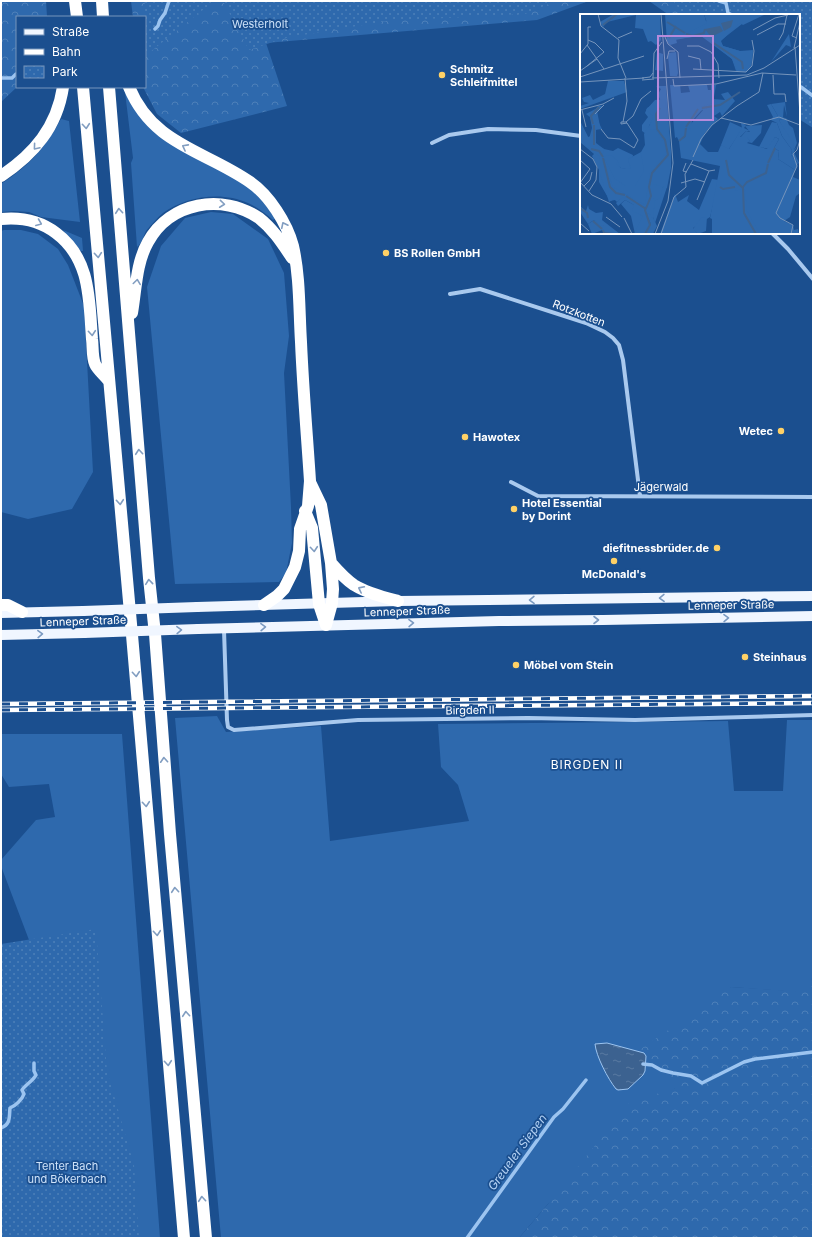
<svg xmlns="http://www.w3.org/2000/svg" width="814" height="1239" font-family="Inter,sans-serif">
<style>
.green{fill:#2e69ad}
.forest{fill:url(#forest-crowns)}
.park{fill:url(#park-dots)}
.water{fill:url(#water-ripples);stroke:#9cc4f0}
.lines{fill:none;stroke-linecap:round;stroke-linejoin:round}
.stream{stroke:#9cc4f0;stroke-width:3.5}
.street{stroke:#a9c9ee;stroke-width:4}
.primary{stroke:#f0f6ff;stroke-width:10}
.highway{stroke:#fff;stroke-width:12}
.rail-casing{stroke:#fff;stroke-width:4.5}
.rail{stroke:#1b4f8f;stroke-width:3;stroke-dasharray:9;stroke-linecap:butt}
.primary-bridge{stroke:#f0f6ff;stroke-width:10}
.oneway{stroke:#829ec1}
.oneway2{stroke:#7b9ac1}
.poi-dot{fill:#ffd166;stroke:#1b4f8f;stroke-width:1.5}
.labels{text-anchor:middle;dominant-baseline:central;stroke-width:3.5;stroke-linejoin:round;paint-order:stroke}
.park-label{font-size:11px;fill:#cfe3fa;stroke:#1b4f8f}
.poi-label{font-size:11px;font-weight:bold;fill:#fff;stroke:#1b4f8f;text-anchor:start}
.street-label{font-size:11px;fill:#fff;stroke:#1b4f8f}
.neighbourhood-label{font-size:12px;letter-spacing:1px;fill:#fff;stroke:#1b4f8f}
.water-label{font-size:12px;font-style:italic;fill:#b5d3f5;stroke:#1b4f8f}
.inset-river{fill:none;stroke:#3c6290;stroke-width:2}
.inset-road{fill:none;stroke:#7695bc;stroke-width:1}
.view{fill:#b68bdc;fill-opacity:0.15;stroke:#b68bdc;stroke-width:2}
.inset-edge{fill:none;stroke:#fff;stroke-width:2}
</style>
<defs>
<pattern id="forest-crowns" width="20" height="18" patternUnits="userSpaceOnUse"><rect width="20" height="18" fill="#2e69ad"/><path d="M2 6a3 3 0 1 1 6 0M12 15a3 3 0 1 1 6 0" fill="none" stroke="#4d80b9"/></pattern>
<pattern id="park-dots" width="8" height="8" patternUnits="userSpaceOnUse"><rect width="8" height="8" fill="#2e69ad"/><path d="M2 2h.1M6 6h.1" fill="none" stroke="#4d80b9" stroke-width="1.8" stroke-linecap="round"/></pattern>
<pattern id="water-ripples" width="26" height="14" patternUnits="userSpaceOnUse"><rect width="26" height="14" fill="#3c6290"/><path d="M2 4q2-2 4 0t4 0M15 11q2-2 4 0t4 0" fill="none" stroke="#597aa1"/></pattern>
</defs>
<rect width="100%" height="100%" fill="#1b4f8f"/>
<path class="green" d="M 125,92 L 132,103 L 230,175 L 252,189 L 276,218 L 273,220 C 266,214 257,207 248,203 C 222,191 186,196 163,213 C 157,218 151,225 146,231 C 143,237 142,243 137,247 L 131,163 L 133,158 Z
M 61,119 L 69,121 L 80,222 L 41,217 L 29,212 L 14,211 L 1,212 L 1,184 C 29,166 45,148 61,119 Z
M 211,212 L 233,214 L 268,239 L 284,273 L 289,336 L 284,373 L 291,507 L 292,543 L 286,573 L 279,582 L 175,584 L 147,287 L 161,246 L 185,218 Z
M 4,230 L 21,230 L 38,234 L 58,249 L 68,265 L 84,306 L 93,472 L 72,509 L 28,519 L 1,512 L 1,231 Z
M 63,230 L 82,238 L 83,251 L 80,251 Z
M 217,716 L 226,732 L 321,726 L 330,841 L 469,821 L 458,785 L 441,767 L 438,724 L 728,721 L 734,791 L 783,791 L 787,720 L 813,720 L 813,970 L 810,993 L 731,987 L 675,1088 L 548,1204 L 519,1238 L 221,1238 L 175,718 Z
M 1,734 L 122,734 L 160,1238 L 45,1238 L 29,940 L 1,866 L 1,860 L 36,820 L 55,817 L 49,784 L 9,787 L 1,774 Z"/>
<path class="forest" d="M 1,1 L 46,1 L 47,17 L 17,17 L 17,87 L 1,102 Z
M 131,1 L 598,1 L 586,2 L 537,20 L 266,43 L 287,106 L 181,133 L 157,114 L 143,87 L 145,87 L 145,17 L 133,17 Z
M 649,1 L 754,1 L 767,15 L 669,15 Z
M 813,970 L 813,1238 L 519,1238 L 548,1204 L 629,1103 L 675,1088 L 638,1051 L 731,987 L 809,992 Z"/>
<path class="park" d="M 145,1 L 217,1 L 204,9 L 145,56 Z
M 223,1 L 556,1 L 525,14 L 387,21 L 285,38 L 249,50 Z
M 673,1 L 813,1 L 813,128 L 799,119 L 799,15 L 684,15 Z
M 96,929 L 107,1071 L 134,1165 L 139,1238 L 1,1238 L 1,944 Z"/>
<path class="water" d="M 607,1043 L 644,1053 L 646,1056 L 645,1071 L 643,1075 L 628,1089 L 618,1090 L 616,1089 C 608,1079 596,1056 595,1044 Z"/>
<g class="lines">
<path class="stream" d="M 719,1 L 726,3 L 728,13 L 732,15
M 155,29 L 158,26 L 160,20 L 165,13 L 169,1
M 1,78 L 12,78 L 16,74
M 801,87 L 813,96
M 643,1064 L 652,1065 L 661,1070 L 673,1073 L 691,1076 L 702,1083 L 744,1062 L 755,1059 L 813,1052
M 1,1128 C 11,1124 9,1117 10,1108 C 15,1106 22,1100 24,1094 L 22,1090 C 26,1084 33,1081 36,1075 L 34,1071 L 34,1063
M 467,1238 L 554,1117 L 563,1109 L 586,1080"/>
<path class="street" d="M 432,143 L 449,135 L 488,129 L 536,130 L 581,136
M 772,233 L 788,249 L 813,279
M 450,294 L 480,289 L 586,323 L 605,332 L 613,338 L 619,345 L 623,360 L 640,496
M 511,482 L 538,496 L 813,497
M 224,630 L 227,720 L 228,727 L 234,730 L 358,720 L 528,718 L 635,720 L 813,715"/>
<path class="primary" d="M 197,607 L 398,601 L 813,596
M 1,613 L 83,611
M 198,629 L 499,621 L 603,620 L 813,616
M 1,635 L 84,633"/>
<path class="highway" d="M 75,1 L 77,17
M 102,1 L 103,17
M 83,87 L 132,635 L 184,1238
M 109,87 L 149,578 L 155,634 L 170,834 L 206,1238
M 129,87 C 153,145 204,150 250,182 C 269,195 287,223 293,246 C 300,277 299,310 301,342 C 303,389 307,435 310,481 L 308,506 L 300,529 L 299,551 L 295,567 L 284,589 L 277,596 L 264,605
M 1,176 C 34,154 57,127 63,87
M 1,219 C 21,217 39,220 56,233 C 91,259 89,300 92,339 C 93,346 92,357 95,364 C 97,369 104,375 108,380
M 132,313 C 136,290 136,263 148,242 C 170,202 222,193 259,218 C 273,229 282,243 292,258
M 310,482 L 321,505 L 331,563 L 333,589 L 332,603 L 326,625
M 305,511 L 312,528 L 319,604 L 326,625
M 331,563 C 338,571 345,579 354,585 C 367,593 383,597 398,601
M 1,605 L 8,605 L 22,612"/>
<defs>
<path id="rail" d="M 1,704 L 813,696
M 1,710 L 813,703"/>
</defs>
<use href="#rail" class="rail-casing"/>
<use href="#rail" class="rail"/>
<path class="primary-bridge" d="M 83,611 L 197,607
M 84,633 L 198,629"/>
</g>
<defs><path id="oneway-chevron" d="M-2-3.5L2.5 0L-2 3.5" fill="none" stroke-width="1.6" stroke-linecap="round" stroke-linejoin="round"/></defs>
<g class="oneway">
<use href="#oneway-chevron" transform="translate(86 126) rotate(85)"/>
<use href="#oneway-chevron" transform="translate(36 147) rotate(130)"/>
<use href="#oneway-chevron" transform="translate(185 147) rotate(-152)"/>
<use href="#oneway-chevron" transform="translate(222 204) rotate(6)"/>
<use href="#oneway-chevron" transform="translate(119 211) rotate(-95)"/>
<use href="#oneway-chevron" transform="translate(39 223) rotate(22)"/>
<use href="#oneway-chevron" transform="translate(284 225) rotate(-116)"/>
<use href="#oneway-chevron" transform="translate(98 255) rotate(85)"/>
<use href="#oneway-chevron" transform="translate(137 282) rotate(-82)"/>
<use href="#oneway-chevron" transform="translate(92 333) rotate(85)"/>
<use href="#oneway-chevron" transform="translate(139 452) rotate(-95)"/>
<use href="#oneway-chevron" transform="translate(120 502) rotate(85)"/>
<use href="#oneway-chevron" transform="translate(314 549) rotate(85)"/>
<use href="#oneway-chevron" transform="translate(149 582) rotate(-96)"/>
<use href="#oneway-chevron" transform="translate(361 589) rotate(-153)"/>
<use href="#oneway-chevron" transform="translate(136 674) rotate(85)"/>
<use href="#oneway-chevron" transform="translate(164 760) rotate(-94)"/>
<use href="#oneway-chevron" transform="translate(146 804) rotate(85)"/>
<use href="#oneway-chevron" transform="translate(175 890) rotate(-95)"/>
<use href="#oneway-chevron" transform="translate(157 933) rotate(85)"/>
<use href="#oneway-chevron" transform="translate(186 1014) rotate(-95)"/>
<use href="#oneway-chevron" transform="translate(168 1063) rotate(85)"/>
<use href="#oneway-chevron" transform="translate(202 1199) rotate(-95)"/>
</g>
<g class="oneway2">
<use href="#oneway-chevron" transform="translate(662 598) rotate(179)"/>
<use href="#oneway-chevron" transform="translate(532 600) rotate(179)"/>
<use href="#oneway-chevron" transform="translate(726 618) rotate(-1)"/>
<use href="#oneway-chevron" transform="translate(596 620)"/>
<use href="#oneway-chevron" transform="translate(411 623) rotate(-1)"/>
<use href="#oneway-chevron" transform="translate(263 627) rotate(-2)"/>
<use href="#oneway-chevron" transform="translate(179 630) rotate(-2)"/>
<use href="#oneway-chevron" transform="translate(40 634) rotate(-2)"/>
</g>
<g class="poi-dot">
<circle cx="442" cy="75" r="4"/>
<circle cx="386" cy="253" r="4"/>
<circle cx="781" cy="431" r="4"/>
<circle cx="465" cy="437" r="4"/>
<circle cx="514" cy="509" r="4"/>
<circle cx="717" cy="548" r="4"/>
<circle cx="614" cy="561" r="4"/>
<circle cx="745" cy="657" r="4"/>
<circle cx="516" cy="665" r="4"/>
</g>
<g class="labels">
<g class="park-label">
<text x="260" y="24">Westerholt</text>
<text x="67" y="1166">Tenter Bach<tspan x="67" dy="13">und Bökerbach</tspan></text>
</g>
<g class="poi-label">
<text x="450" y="69">Schmitz<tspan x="450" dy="13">Schleifmittel</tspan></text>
<text x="394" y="253">BS Rollen GmbH</text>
<text x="773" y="431" text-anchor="end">Wetec</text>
<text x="473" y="437">Hawotex</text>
<text x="522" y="503">Hotel Essential<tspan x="522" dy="13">by Dorint</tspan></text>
<text x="709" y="548" text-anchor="end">diefitnessbrüder.de</text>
<text x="614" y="574" text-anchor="middle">McDonald's</text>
<text x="753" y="657">Steinhaus</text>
<text x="524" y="665">Möbel vom Stein</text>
</g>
<g class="street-label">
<text transform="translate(579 313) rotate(21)">Rotzkotten</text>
<text x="661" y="487">Jägerwald</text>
<text transform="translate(731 605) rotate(-1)">Lenneper Straße</text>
<text transform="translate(407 611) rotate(-2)">Lenneper Straße</text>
<text transform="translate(83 621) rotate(-2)">Lenneper Straße</text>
<text transform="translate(470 710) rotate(-1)">Birgden II</text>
</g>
<g class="neighbourhood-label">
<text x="587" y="764">BIRGDEN II</text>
</g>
<g class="water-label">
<text transform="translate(517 1152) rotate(-54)">Greueler Siepen</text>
</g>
</g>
<g transform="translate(580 14)">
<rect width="220" height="220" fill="#1b4f8f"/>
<path d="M 209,20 L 211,33 L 206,31 L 191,48 ZM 77,38 L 83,40 L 83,57 L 75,56 ZM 96,38 L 98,59 L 97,62 L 90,62 L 88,42 L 89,39 ZM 28,67 L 44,67 L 47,78 L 0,95 L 0,92 L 9,89 L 4,88 L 2,84 L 10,81 L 13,86 L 25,80 ZM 90,71 L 100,71 L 101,79 L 110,78 L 108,71 L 127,71 L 128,76 L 131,76 L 131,71 L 136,71 L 133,89 L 121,97 L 112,107 L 111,117 L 106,117 L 105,123 L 99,127 L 97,123 L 95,124 ZM 76,72 L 86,72 L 90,125 L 70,110 L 66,120 L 62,117 L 62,111 L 68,103 L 65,99 L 67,94 L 80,86 L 78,80 L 81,75 ZM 205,88 L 207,103 L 204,91 L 203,104 L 198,102 L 191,90 ZM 206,104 L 209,111 L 213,114 L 217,129 L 214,136 L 199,106 ZM 150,108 L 163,114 L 149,135 L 145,135 L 141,131 ZM 192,108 L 197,109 L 202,122 L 212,136 L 211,141 L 218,149 L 215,156 L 198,145 L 199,137 L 194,134 L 199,125 L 195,123 L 189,135 L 179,133 ZM 182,111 L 181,119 L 172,129 L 167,128 L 170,127 L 165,123 L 160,124 L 166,117 L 170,118 L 165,112 ZM 38,134 L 53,141 L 51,156 L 41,154 L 36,149 L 23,143 L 24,135 L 33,137 ZM 132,165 L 139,166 L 136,180 L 130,203 L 113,214 L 118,220 L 80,220 L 95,180 L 98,188 L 109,181 L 107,187 L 119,196 ZM 83,173 L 87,173 L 75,209 L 72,201 L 72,185 ZM 45,186 L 64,196 L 71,210 L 65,220 L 55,220 L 51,202 L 41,190 ZM 14,206 L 24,211 L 25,215 L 12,220 L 8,210 Z" fill="#2e69ad"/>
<path d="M 34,0 L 80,0 L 81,26 L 76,31 L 71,27 L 68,28 L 63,15 L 55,14 L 56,1 L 27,8 L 23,13 L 20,8 ZM 85,0 L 124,0 L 126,7 L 130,8 L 141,0 L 163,2 L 162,10 L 140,27 L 143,32 L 160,37 L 173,36 L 171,52 L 156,57 L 152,45 L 121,22 L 96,25 L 97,29 L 90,31 L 87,28 ZM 148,78 L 155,87 L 142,102 L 140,98 L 134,102 L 138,105 L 125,119 L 120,130 L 128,138 L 138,138 L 141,131 L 149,135 L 162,114 L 161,109 L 166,111 L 164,114 L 170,117 L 166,117 L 160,123 L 167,123 L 170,127 L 167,129 L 187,135 L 195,123 L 199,125 L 194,134 L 199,137 L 198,145 L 215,156 L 213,163 L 220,166 L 220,179 L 216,182 L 210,203 L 204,207 L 213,211 L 214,216 L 218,215 L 219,220 L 132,220 L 132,205 L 130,204 L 140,152 L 101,144 L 99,127 L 105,123 L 106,117 L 111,117 L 109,112 L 123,96 L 121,93 L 133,89 L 133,85 L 145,86 L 141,80 ZM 191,90 L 198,102 L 205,104 L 199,106 L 213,129 L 214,136 L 217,132 L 214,138 L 220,151 L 211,141 L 212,136 L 202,122 L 197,109 L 191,106 L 193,103 L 187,91 ZM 21,92 L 17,97 L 20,112 L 16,116 L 16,131 L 24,135 L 24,143 L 30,142 L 37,147 L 41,154 L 51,156 L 48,145 L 61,138 L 65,131 L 64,120 L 72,107 L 87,117 L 90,125 L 83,173 L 80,184 L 74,187 L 72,201 L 77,212 L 73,220 L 65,220 L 71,210 L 64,196 L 45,186 L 38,192 L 36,189 L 40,185 L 30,187 L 19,168 L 19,156 L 12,142 L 14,140 L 0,128 L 0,107 L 9,125 L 12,114 L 10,103 L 6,100 ZM 8,191 L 9,195 L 16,199 L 23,198 L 22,206 L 40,220 L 26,220 L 22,216 L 24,211 L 21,212 L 14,206 L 8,210 L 0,198 L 0,192 L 6,197 ZM 127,203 L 126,217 L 118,220 L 113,215 L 121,204 Z" fill="#2e69ad"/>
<path d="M 124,0 L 186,0 L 163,11 L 160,9 L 141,27 L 143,32 L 160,37 L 173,37 L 171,53 L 166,58 L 157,57 L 152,45 L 122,21 L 95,26 L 93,22 L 88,26 L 88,7 L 107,19 L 127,9 ZM 85,85 L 91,137 L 91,154 L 87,174 L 73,170 L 73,185 L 75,184 L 73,205 L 69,199 L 67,200 L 71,213 L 67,220 L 54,220 L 63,202 L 52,197 L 54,191 L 43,183 L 37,188 L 34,185 L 29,188 L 20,159 L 19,142 L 0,128 L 0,107 L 8,123 L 14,121 L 10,102 L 18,92 L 23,92 L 15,101 L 22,115 L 15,116 L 16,129 L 24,135 L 22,143 L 31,141 L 38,147 L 36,149 L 40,154 L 51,155 L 48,145 L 61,139 L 64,157 L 55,172 L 46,172 L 35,165 L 25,145 L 24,147 L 33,173 L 65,191 L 70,159 L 86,139 L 84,128 L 76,116 L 69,115 L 73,102 L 66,96 L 75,86 ZM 160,171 L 165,176 L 167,197 L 180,220 L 176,220 L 164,201 L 163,175 L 154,177 Z" fill="#2e69ad"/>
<path d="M 153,6 L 151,13 L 144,17 L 141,9 ZM 140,12 L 143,17 L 131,23 L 125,15 Z" fill="#3c6290"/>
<path class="inset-river" d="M 87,8 L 105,19M 23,11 L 37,0M 106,20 L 113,22 L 124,19 L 125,15M 89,24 L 96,12M 132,28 L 162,48 L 163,55M 122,94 L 140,91 L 160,78M 13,110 L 11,102 L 19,93M 14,111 L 14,131M 106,113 L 118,95M 99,127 L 105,122 L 106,114M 11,135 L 19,137 L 23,143M 23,144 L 30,173 L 36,179 L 45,181M 146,146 L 149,161 L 163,174 L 164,199 L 176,220M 188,149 L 195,134M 140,173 L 143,175 L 155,173M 163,173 L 167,168 L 186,159 L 188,150M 46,182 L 66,195M 67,192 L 71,182 L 69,173 L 72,159 L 88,141 L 85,126 L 77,115 L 76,100 L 80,94M 0,194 L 7,199 L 8,204M 13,207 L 22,215M 23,216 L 24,219 L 33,220M 65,220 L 70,211 L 65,196 L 67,192"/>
<path class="inset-road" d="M 18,0 L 21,12 L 39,26 L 38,44 L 46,64M 173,16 L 195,4 L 208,1M 177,21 L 198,10 L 206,10M 85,23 L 88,30 L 98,38 L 100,64M 38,24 L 52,18M 217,24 L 212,22 L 219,0M 199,26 L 203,19 L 207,1M 7,31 L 24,55M 107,32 L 119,32 L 131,38 L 138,50 L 139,64M 215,33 L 220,100M 214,34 L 220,8M 0,40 L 8,30 L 8,13 L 11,13M 108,42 L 120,45 L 121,56M 87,45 L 89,37 L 95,37M 7,52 L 24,38 L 15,29 L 8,26M 113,55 L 166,58 L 172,52 L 174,37 L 172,26M 0,57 L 17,45M 193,61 L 194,80 L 205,80 L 206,88M 0,63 L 64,42M 62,64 L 70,63 L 73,59M 72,64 L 167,61 L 184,54 L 220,31M 73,64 L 74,39 L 82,28M 93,65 L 94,72 L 136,70 L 182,59 L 216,61M 62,66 L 74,65M 0,68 L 64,64M 0,96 L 23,90 L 34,84M 2,96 L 6,113M 15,100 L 24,91M 141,104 L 171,111 L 199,103 L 220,111M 41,108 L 46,108 L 47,109 L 41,110 ZM 43,108 L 47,87 L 45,64M 46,108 L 53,102 L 61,85 L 71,77M 21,115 L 28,124 L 40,125 L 54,134 L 58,126 L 47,109M 0,135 L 13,145 L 17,153 L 16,166 L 9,177M 113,143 L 121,125 L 132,111 L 157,92 L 179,78 L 183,59M 0,146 L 10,155 L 0,169M 106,149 L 103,157 L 107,158M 111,150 L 129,157 L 135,156M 0,168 L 12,181 L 31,190 L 42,203M 101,169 L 115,165 L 125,168M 4,172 L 10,166 L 12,158M 117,186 L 129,157M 26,203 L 40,213M 44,204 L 52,220M 0,209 L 9,217M 75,220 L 88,187 L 93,149 L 81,0M 81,220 L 94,183 L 106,173 L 105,160 L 113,146M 211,220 L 213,211 L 200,204 L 196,199 L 217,152 L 213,140 L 217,136 L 220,126"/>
<path class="view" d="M 78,22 L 133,22 L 133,106 L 78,106 Z"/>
<rect width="220" height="220" class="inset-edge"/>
</g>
<rect width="814" height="1239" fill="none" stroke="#ffffff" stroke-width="4"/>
<rect x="16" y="16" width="130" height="72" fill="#1b4f8f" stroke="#7695bc"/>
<rect x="24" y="29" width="20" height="6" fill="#f0f6ff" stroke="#7695bc"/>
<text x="52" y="36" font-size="12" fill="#ffffff">Straße</text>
<rect x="24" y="49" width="20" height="6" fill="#ffffff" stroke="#7695bc"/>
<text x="52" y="56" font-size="12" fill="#ffffff">Bahn</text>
<rect x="24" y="66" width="20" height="12" fill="url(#park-dots)" stroke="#7695bc"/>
<text x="52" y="76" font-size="12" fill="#ffffff">Park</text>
</svg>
